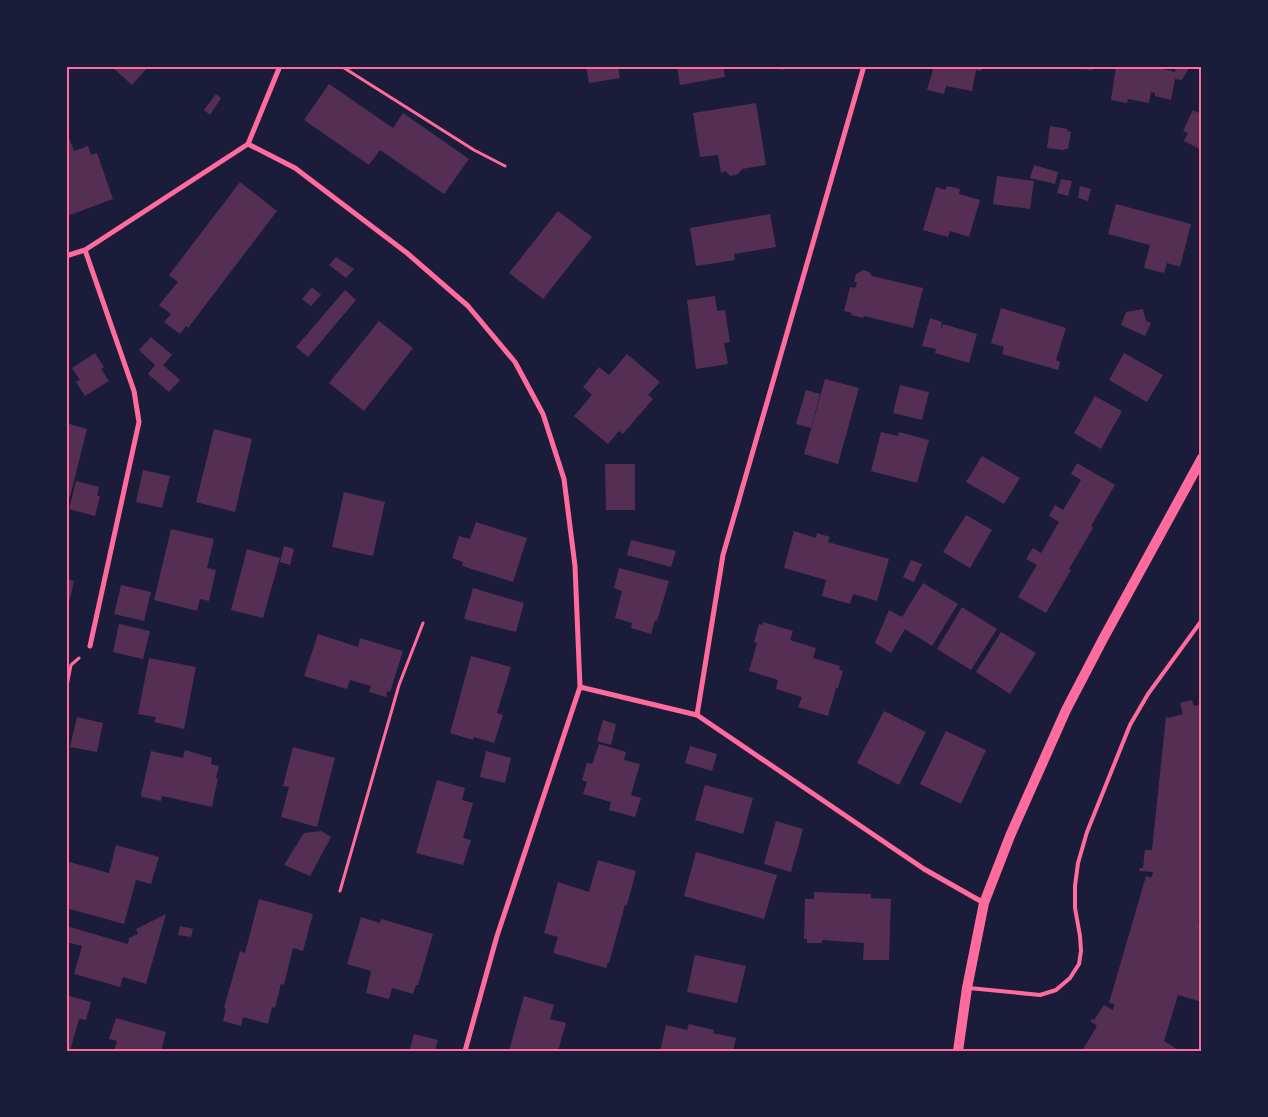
<svg xmlns="http://www.w3.org/2000/svg" width="1268" height="1117" font-family="Quicksand,sans-serif">
<style>
.building{fill:#542f53}
.lines{fill:none;stroke-linecap:round;stroke-linejoin:round}
.path{stroke:#ff6b9d;stroke-width:3}
.service{stroke:#ff6b9d;stroke-width:4}
.minor{stroke:#ff6b9d;stroke-width:5}
.secondary{stroke:#ff6b9d;stroke-width:10}
.neatline{fill:none;stroke:#ff6b9d;stroke-width:2}
</style>
<rect width="100%" height="100%" fill="#1b1b3a"/>
<path class="building" d="M 111,66 L 149,66 L 132,85 Z
M 586,66 L 618,66 L 620,78 L 589,83 Z
M 677,66 L 723,66 L 725,77 L 680,85 Z
M 780,66 L 795,66 L 795,67 L 780,70 Z
M 934,66 L 982,66 L 981,71 L 976,70 L 972,91 L 946,86 L 944,94 L 927,90 Z
M 1062,66 L 1093,66 L 1093,70 L 1062,68 Z
M 1116,66 L 1164,66 L 1163,69 L 1175,72 L 1176,66 L 1190,66 L 1182,80 L 1175,79 L 1171,100 L 1155,96 L 1155,93 L 1151,92 L 1149,103 L 1128,99 L 1127,103 L 1111,100 Z
M 329,84 L 393,128 L 403,113 L 469,159 L 444,194 L 380,150 L 369,165 L 304,120 Z
M 216,94 L 221,98 L 210,115 L 204,110 Z
M 756,103 L 766,165 L 742,169 L 738,174 L 730,176 L 726,171 L 721,173 L 718,155 L 700,157 L 693,113 Z
M 1202,106 L 1202,150 L 1184,141 L 1188,133 L 1183,131 L 1193,110 L 1198,113 Z
M 1050,126 L 1068,129 L 1067,131 L 1071,132 L 1068,149 L 1064,149 L 1064,150 L 1047,148 Z
M 66,130 L 74,151 L 88,146 L 91,155 L 97,153 L 113,199 L 70,215 L 66,204 Z
M 1034,165 L 1058,172 L 1055,184 L 1030,178 Z
M 997,176 L 1034,181 L 1030,209 L 993,204 Z
M 1061,179 L 1072,181 L 1068,196 L 1057,193 Z
M 240,182 L 277,211 L 188,328 L 186,326 L 180,334 L 164,322 L 171,314 L 159,305 L 178,282 L 169,275 Z
M 947,186 L 960,189 L 959,194 L 980,200 L 969,237 L 950,231 L 948,237 L 923,230 L 936,187 L 945,190 Z
M 1080,186 L 1091,189 L 1088,201 L 1078,198 Z
M 1116,204 L 1191,224 L 1180,267 L 1167,263 L 1164,273 L 1144,268 L 1150,245 L 1108,234 Z
M 558,211 L 592,237 L 543,299 L 509,273 Z
M 770,214 L 776,247 L 734,254 L 735,260 L 696,266 L 690,228 Z
M 336,257 L 354,269 L 346,278 L 329,265 Z
M 863,270 L 869,272 L 872,276 L 923,288 L 913,328 L 864,316 L 863,318 L 851,315 L 852,313 L 844,311 L 850,287 L 855,288 L 857,282 L 854,282 L 856,274 Z
M 312,287 L 321,295 L 311,306 L 302,299 Z
M 345,290 L 356,300 L 308,357 L 296,347 Z
M 715,296 L 717,311 L 725,310 L 730,342 L 724,343 L 728,364 L 696,369 L 687,300 Z
M 1001,308 L 1066,328 L 1056,360 L 1060,362 L 1058,370 L 1002,354 L 1004,347 L 991,343 Z
M 1143,309 L 1146,321 L 1151,323 L 1145,336 L 1121,325 L 1126,312 Z
M 930,318 L 942,322 L 941,328 L 942,328 L 943,324 L 977,334 L 969,363 L 935,353 L 936,349 L 922,346 Z
M 379,321 L 413,348 L 364,411 L 329,383 Z
M 151,337 L 172,355 L 163,365 L 180,380 L 169,392 L 148,374 L 155,365 L 139,350 Z
M 95,353 L 104,367 L 101,369 L 109,381 L 85,396 L 76,382 L 80,380 L 72,368 Z
M 1124,353 L 1163,375 L 1147,402 L 1109,380 Z
M 627,354 L 660,382 L 648,395 L 653,399 L 623,434 L 619,431 L 608,444 L 574,416 L 592,395 L 583,387 L 599,367 L 609,375 Z
M 825,379 L 859,388 L 838,464 L 804,454 Z
M 900,385 L 929,392 L 922,420 L 893,413 Z
M 806,390 L 820,394 L 811,428 L 796,424 Z
M 1095,396 L 1122,411 L 1101,449 L 1074,433 Z
M 66,423 L 87,429 L 70,497 L 66,496 Z
M 214,429 L 252,439 L 235,512 L 196,502 Z
M 881,432 L 898,436 L 899,432 L 929,440 L 917,483 L 871,471 Z
M 982,456 L 1020,478 L 1004,504 L 966,482 Z
M 1077,463 L 1115,485 L 1091,526 L 1093,528 L 1069,569 L 1071,570 L 1046,613 L 1018,597 L 1037,565 L 1026,559 L 1033,548 L 1041,553 L 1059,522 L 1049,516 L 1055,505 L 1063,510 L 1081,480 L 1071,474 Z
M 605,464 L 635,464 L 635,510 L 606,510 Z
M 143,470 L 170,476 L 162,508 L 136,502 Z
M 76,481 L 99,487 L 97,496 L 100,496 L 95,516 L 69,509 Z
M 344,492 L 385,502 L 373,556 L 332,547 Z
M 966,515 L 992,530 L 970,568 L 943,552 Z
M 476,522 L 527,538 L 513,582 L 462,566 L 463,562 L 452,558 L 459,536 L 470,539 Z
M 171,529 L 214,539 L 207,568 L 216,570 L 209,601 L 200,599 L 197,611 L 154,600 Z
M 794,531 L 816,538 L 817,533 L 830,537 L 828,542 L 889,559 L 877,601 L 853,594 L 850,604 L 822,596 L 826,580 L 784,568 Z
M 631,540 L 676,551 L 671,567 L 627,555 Z
M 284,546 L 294,549 L 290,565 L 280,562 Z
M 247,549 L 280,558 L 263,618 L 231,610 Z
M 911,560 L 922,564 L 914,582 L 903,577 Z
M 619,568 L 669,581 L 657,621 L 655,620 L 651,634 L 631,628 L 632,623 L 615,618 L 622,591 L 614,588 Z
M 66,579 L 74,581 L 67,611 L 66,611 Z
M 923,583 L 958,604 L 932,646 L 905,629 L 891,653 L 875,643 L 889,610 L 902,617 Z
M 121,585 L 151,592 L 144,621 L 114,614 Z
M 473,588 L 524,603 L 516,632 L 464,619 Z
M 962,607 L 997,629 L 971,670 L 937,649 Z
M 763,622 L 793,631 L 790,640 L 816,648 L 813,658 L 840,666 L 839,670 L 843,671 L 838,688 L 836,688 L 828,716 L 798,707 L 802,697 L 776,689 L 778,680 L 749,671 L 757,643 L 754,642 L 759,624 L 762,625 Z
M 119,624 L 150,631 L 143,659 L 113,652 Z
M 1001,632 L 1036,653 L 1010,694 L 976,672 Z
M 318,634 L 358,647 L 360,638 L 403,651 L 390,692 L 387,691 L 386,697 L 369,692 L 371,686 L 350,680 L 347,689 L 304,676 Z
M 471,656 L 511,667 L 497,713 L 503,715 L 494,743 L 474,737 L 473,740 L 450,733 Z
M 149,658 L 196,667 L 184,729 L 154,722 L 156,717 L 138,714 Z
M 1192,700 L 1194,706 L 1202,704 L 1202,911 L 1198,922 L 1202,923 L 1202,1002 L 1178,995 L 1164,1041 L 1180,1051 L 1082,1051 L 1097,1026 L 1090,1021 L 1092,1019 L 1094,1020 L 1104,1005 L 1113,1010 L 1114,1004 L 1109,1003 L 1146,876 L 1151,878 L 1153,872 L 1139,871 L 1140,868 L 1143,868 L 1145,850 L 1152,850 L 1166,716 L 1168,718 L 1183,714 L 1180,703 Z
M 884,711 L 926,732 L 899,785 L 857,763 Z
M 77,717 L 103,723 L 97,752 L 70,747 Z
M 603,720 L 616,724 L 611,745 L 597,741 Z
M 946,731 L 986,750 L 961,804 L 920,784 Z
M 599,744 L 626,752 L 624,760 L 640,764 L 631,795 L 641,798 L 635,817 L 609,810 L 611,802 L 583,794 L 587,782 L 582,780 L 587,763 L 592,764 Z
M 690,746 L 717,754 L 712,771 L 685,763 Z
M 293,747 L 335,758 L 317,827 L 281,817 L 289,787 L 283,786 Z
M 185,750 L 212,758 L 211,764 L 219,766 L 216,778 L 218,778 L 212,807 L 162,796 L 161,801 L 142,797 L 141,794 L 151,751 L 183,758 Z
M 486,751 L 511,758 L 505,783 L 480,777 Z
M 437,780 L 465,788 L 462,800 L 473,803 L 463,838 L 471,840 L 463,865 L 416,853 Z
M 705,785 L 753,798 L 743,834 L 695,820 Z
M 776,821 L 803,829 L 791,872 L 764,864 Z
M 321,831 L 331,837 L 310,876 L 284,865 L 304,833 Z
M 116,845 L 159,857 L 151,884 L 136,880 L 124,924 L 66,908 L 66,861 L 109,873 Z
M 696,852 L 777,875 L 764,919 L 684,896 Z
M 598,860 L 636,871 L 627,905 L 625,905 L 609,963 L 608,962 L 606,968 L 553,953 L 558,937 L 544,933 L 558,882 L 589,892 Z
M 814,892 L 871,894 L 871,898 L 891,899 L 889,960 L 863,960 L 864,943 L 822,940 L 822,943 L 807,943 L 807,939 L 804,939 L 805,899 L 814,899 Z
M 259,899 L 313,914 L 303,951 L 293,948 L 284,985 L 281,984 L 275,1008 L 272,1007 L 268,1024 L 243,1017 L 241,1026 L 223,1021 L 226,1009 L 224,1008 L 240,951 L 245,953 Z
M 166,914 L 146,984 L 123,977 L 120,987 L 74,974 L 82,946 L 66,942 L 66,929 L 69,930 L 70,927 L 128,944 L 129,938 L 138,934 L 136,929 Z
M 361,917 L 380,923 L 381,919 L 433,934 L 418,985 L 416,985 L 413,994 L 392,988 L 389,999 L 366,993 L 371,971 L 347,964 Z
M 180,926 L 193,929 L 191,937 L 178,935 Z
M 695,955 L 746,966 L 737,1003 L 687,992 Z
M 66,995 L 91,1002 L 86,1020 L 79,1019 L 70,1051 L 66,1051 Z
M 524,996 L 554,1005 L 550,1019 L 566,1023 L 558,1051 L 509,1051 Z
M 116,1018 L 166,1032 L 161,1051 L 114,1051 L 117,1041 L 109,1039 Z
M 689,1024 L 714,1030 L 713,1033 L 736,1038 L 733,1051 L 660,1051 L 666,1025 L 687,1030 Z
M 414,1034 L 438,1040 L 435,1051 L 409,1051 Z"/>
<g class="lines">
<path class="path" d="M 341,66 L 474,150 L 505,166
M 66,691 L 71,665 L 79,658
M 340,891 L 399,685 L 423,623"/>
<path class="service" d="M 969,988 L 1040,995 L 1056,990 L 1070,978 L 1079,964 L 1081,951 L 1080,936 L 1075,908 L 1075,886 L 1078,863 L 1087,832 L 1130,725 L 1148,694 L 1202,620"/>
<path class="minor" d="M 864,66 L 723,555 L 697,715 L 924,869 L 984,903
M 248,144 L 295,168 L 407,253 L 468,306 L 515,362 L 543,414 L 564,479 L 575,566 L 580,687 L 497,936 L 465,1051
M 85,250 L 134,391 L 139,422 L 90,646
M 66,256 L 85,250 L 248,144 L 280,66
M 580,687 L 697,715"/>
<path class="secondary" d="M 958,1051 L 967,988 L 984,903 L 1010,836 L 1066,710 L 1103,639 L 1202,458"/>
</g>
<rect width="1268" height="1117" fill="none" stroke="#1b1b3a" stroke-width="135"/>
<rect x="68" y="68" width="1132" height="982" class="neatline"/>
</svg>
